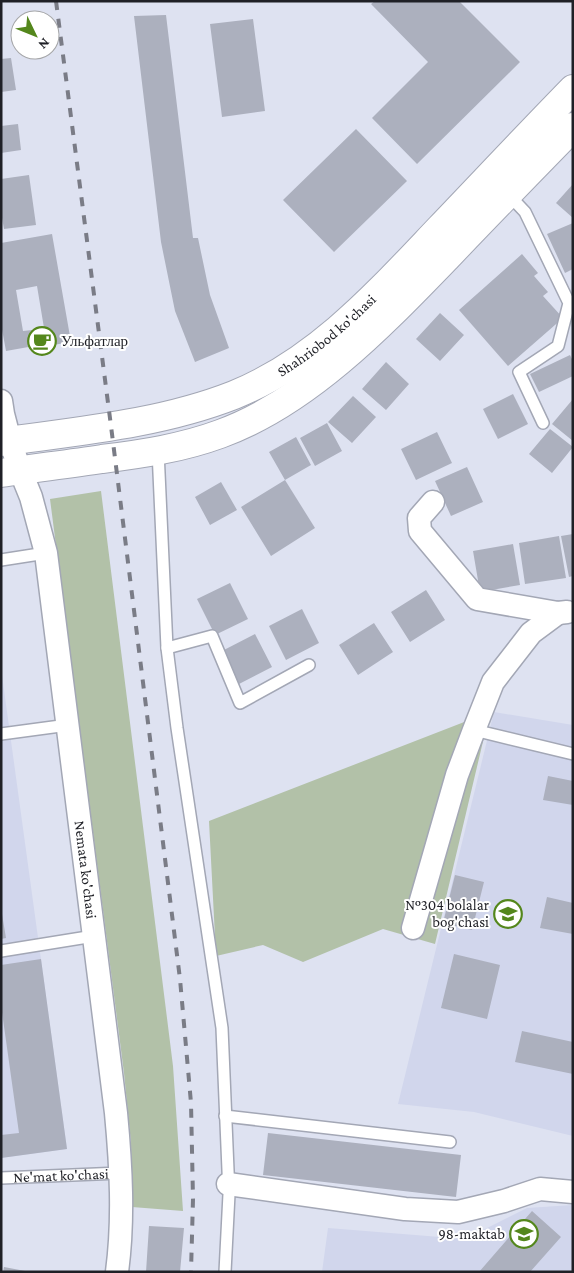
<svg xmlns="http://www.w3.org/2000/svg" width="574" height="1273" font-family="'Crimson Pro',serif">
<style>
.built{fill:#d1d6ec}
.green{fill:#b2c1a8}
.building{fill:#acb0be}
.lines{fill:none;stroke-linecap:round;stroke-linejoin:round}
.lane-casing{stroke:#a3a7b5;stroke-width:14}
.street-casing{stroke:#a3a7b5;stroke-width:25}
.secondary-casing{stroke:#a3a7b5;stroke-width:30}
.lane{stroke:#fff;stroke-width:11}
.street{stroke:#fff;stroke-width:22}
.secondary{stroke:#fff;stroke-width:28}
.rail{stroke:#7a7c86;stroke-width:4;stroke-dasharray:9 9;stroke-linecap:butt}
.labels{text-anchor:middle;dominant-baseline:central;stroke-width:4;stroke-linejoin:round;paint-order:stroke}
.street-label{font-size:15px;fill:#1f2026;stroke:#fff}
.poi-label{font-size:15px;fill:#1f2026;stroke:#fff;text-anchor:end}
</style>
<rect width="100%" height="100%" fill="#dee2f1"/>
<path class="built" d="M 1,668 L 67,1149 L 1,1158 Z
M 494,712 L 573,725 L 573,1136 L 474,1112 L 398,1104 Z
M 573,1205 L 573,1272 L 322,1272 L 328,1228 L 465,1239 L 527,1208 Z"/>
<path class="green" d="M 101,491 L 173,1066 L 183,1211 L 132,1207 L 131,1143 L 124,1073 L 50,499 Z
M 490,712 L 435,944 L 383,929 L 303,962 L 263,945 L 216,956 L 209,821 Z"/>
<path class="building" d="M 375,1 L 459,1 L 520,62 L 417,164 L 372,118 L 428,62 L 371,4 Z
M 166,15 L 193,238 L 198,238 L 210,295 L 229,348 L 195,362 L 175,311 L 161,242 L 134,16 Z
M 253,19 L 265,111 L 222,117 L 210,24 Z
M 11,58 L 16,90 L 1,92 L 1,59 Z
M 18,124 L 21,150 L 1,153 L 1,126 Z
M 356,129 L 407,181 L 334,252 L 283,200 Z
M 29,175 L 36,225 L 4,229 L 1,212 L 1,179 Z
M 573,184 L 573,218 L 556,203 Z
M 573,223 L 573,269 L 565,273 L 547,234 Z
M 52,234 L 71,342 L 47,346 L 37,286 L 16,290 L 23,331 L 32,330 L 34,346 L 6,351 L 1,324 L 1,243 Z
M 522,254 L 538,273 L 534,276 L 548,292 L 543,296 L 563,318 L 508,366 L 459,310 Z
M 440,313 L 464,335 L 440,361 L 416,339 Z
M 570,355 L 573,361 L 573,376 L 539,392 L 530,374 Z
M 386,362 L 409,384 L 386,410 L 362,389 Z
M 513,394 L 528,424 L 498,439 L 483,409 Z
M 353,396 L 376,417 L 352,443 L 328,422 Z
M 573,399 L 573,441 L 552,424 Z
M 327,423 L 342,451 L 315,466 L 300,438 Z
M 550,429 L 573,447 L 552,473 L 529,454 Z
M 437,432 L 452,463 L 416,480 L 401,449 Z
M 296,437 L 311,465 L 285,480 L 269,452 Z
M 467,467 L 483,502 L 451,516 L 435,481 Z
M 285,480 L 315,528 L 271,556 L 241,507 Z
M 221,482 L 237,510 L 210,525 L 195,497 Z
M 573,534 L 573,576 L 569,577 L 561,536 Z
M 559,536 L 566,578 L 525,584 L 519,543 Z
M 513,544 L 520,585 L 480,592 L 473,551 Z
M 230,583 L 248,619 L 215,635 L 197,599 Z
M 426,590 L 445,620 L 410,642 L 391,612 Z
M 302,609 L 319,643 L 286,660 L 269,626 Z
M 374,623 L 393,652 L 358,675 L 339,645 Z
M 255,634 L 272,667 L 239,684 L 222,651 Z
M 548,776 L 573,781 L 573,805 L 543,800 Z
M 455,875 L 484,882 L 472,930 L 443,923 Z
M 547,897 L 573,903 L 573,934 L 540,928 Z
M 1,914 L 2,914 L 6,938 L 1,939 Z
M 454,954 L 500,965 L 487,1019 L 441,1008 Z
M 41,959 L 67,1149 L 1,1158 L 1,1135 L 19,1133 L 1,1005 L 1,965 Z
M 522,1031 L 573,1042 L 573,1074 L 515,1062 Z
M 268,1133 L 461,1155 L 456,1197 L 263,1175 Z
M 532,1211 L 561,1237 L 530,1272 L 479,1272 Z
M 149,1226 L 184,1228 L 180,1272 L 146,1272 Z
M 4,1267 L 25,1271 L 25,1272 L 3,1272 Z"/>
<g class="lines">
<defs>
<g id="lane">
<path d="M 508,194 L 525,212 L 569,303 L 558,346 L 519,372 L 543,423"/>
<path d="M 158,451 L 167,648 L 212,636 L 240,703 L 309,665"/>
<path d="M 1,560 L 46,553"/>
<path d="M 167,648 L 177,728 L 222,1028 L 229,1194 L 225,1272"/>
<path d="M 474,730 L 573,754"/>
<path d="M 1,734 L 68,725"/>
<path d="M 1,951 L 94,936"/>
<path d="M 225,1116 L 450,1142"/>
<path id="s1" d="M 1,1178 L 120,1173"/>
</g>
<g id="street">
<path id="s2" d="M 1,401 L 3,414 L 10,441 L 20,470 L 31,497 L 46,553 L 116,1113 C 121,1166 124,1219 117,1272"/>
<path d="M 433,502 L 419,518 L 420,531 L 477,599 L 558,613 L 567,612"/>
<path d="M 413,928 L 457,775 L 474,730 L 493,682 L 531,633 L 558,613"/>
<path d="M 228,1184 L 405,1209 L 458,1212 L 504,1201 L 540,1189 L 573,1192"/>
</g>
<g id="secondary">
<path id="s3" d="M 1,442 C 79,431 160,424 234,395 C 318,361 379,292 440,228 C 484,182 528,135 573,89"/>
<path d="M 1,473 C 35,468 69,464 102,459 C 142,454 182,448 220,434 C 309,402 385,321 450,254 C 491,211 532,169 573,127"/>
</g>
</defs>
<use href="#lane" class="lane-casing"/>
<use href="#street" class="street-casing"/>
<use href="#secondary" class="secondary-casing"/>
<use href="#lane" class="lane"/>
<use href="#street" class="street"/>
<use href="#secondary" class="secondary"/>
<path class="rail" d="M 56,1 L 111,426 L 180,979 L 191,1103 L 193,1199 L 191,1272"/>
</g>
<defs>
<symbol id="cafe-ring" viewBox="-11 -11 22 22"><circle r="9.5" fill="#fff" stroke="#54871c" stroke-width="1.5"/><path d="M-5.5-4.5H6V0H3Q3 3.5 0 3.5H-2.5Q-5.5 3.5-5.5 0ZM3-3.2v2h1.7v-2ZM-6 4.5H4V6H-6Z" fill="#54871c"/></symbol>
<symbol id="school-ring" viewBox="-11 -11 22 22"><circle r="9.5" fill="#fff" stroke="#54871c" stroke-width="1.5"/><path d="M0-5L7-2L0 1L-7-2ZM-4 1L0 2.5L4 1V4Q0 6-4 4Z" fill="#54871c"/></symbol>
</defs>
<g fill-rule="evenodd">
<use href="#cafe-ring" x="26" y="325" width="32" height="32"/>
<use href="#school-ring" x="492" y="898" width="32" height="32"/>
<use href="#school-ring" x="508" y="1218" width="32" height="32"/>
</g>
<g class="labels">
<g class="street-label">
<text stroke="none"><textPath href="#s3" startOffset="349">Shahriobod ko'chasi</textPath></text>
<text stroke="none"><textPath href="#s2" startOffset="478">Nemata ko'chasi</textPath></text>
<text stroke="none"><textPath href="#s1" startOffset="60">Ne'mat ko'chasi</textPath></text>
</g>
<g class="poi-label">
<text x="61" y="341" text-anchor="start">Ульфатлар</text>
<text x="489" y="905">№304 bolalar<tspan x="489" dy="17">bog'chasi</tspan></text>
<text x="505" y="1234">98-maktab</text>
</g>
</g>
<rect width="574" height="1273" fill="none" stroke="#1f2026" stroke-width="5"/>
<g transform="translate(35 35) rotate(133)"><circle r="24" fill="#ffffff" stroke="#a5a6a8"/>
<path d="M0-4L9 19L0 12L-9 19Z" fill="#54871c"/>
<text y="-8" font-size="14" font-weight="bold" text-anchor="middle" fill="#1f2026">N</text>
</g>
</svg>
